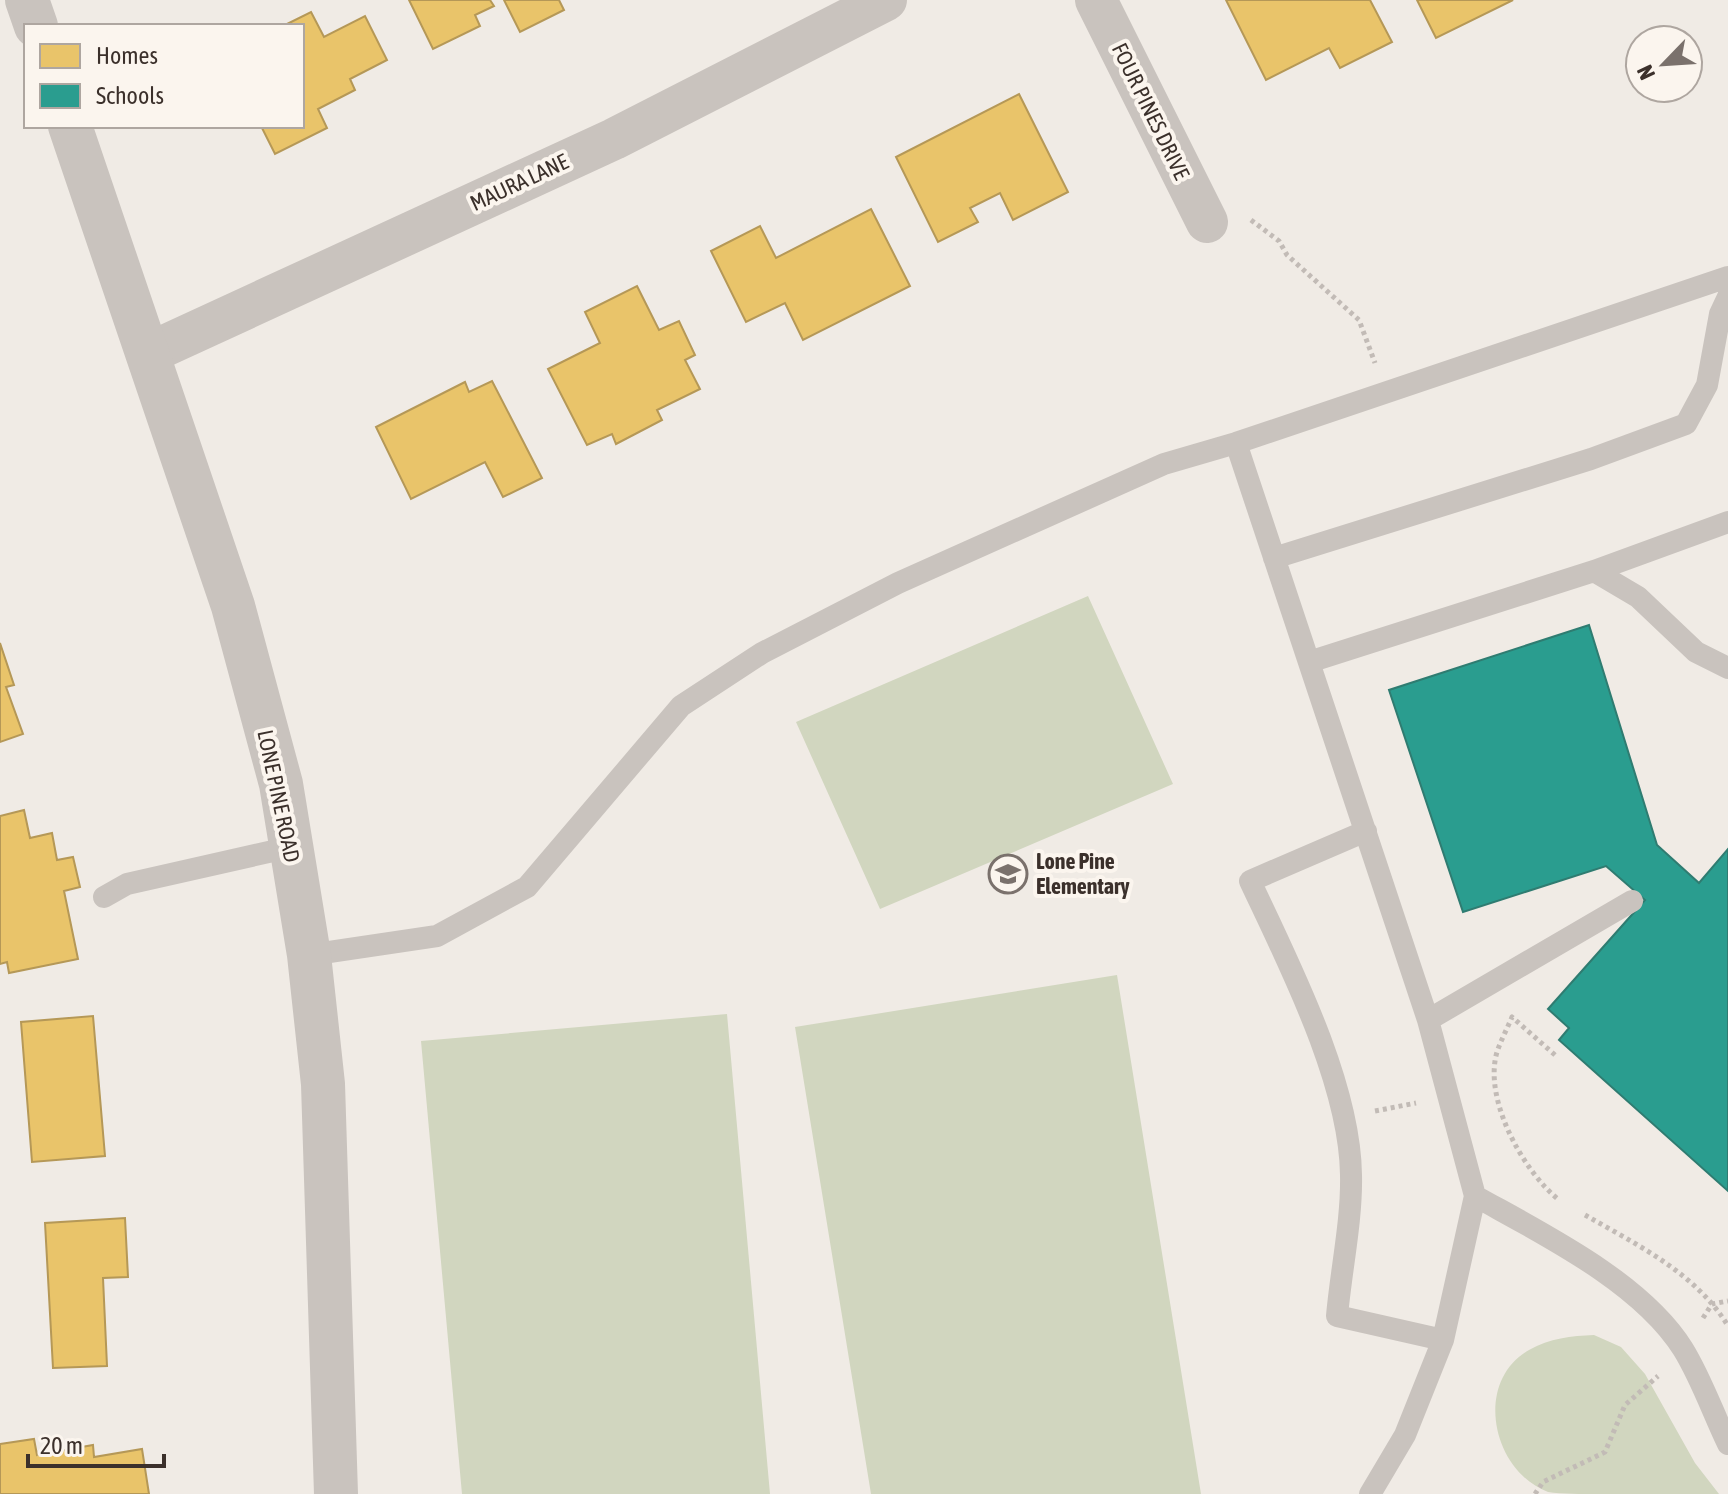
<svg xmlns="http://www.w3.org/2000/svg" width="1728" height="1494" font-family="'Asap Condensed',sans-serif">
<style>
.green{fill:#d1d6bf}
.homes{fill:#e9c46a;stroke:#b59857;stroke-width:2}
.schools{fill:#2a9d8f;stroke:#2f7c71;stroke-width:2}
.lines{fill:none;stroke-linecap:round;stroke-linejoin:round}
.path{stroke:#c2bbb6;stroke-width:5;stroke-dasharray:4 4;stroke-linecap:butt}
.service{stroke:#c9c3be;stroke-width:22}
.minor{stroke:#c9c3be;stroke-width:42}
.tertiary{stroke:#c9c3be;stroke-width:44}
.labels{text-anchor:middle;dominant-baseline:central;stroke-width:8;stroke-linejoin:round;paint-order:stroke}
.street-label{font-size:22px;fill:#3b302b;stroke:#fbf5ee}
.poi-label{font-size:22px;font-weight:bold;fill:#3b302b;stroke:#fbf5ee;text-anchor:start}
</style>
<rect width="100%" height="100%" fill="#f0ebe5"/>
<path class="green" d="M 1088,596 L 1173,784 L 880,909 L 796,722 Z
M 1117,975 L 1201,1494 L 871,1494 L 795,1027 Z
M 727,1014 L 770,1494 L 462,1494 L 421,1041 Z
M 1594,1335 L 1621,1347 L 1645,1374 L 1695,1463 L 1719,1494 C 1678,1494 1637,1494 1597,1494 C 1582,1494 1562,1494 1548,1492 C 1492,1471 1473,1382 1529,1350 C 1550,1338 1571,1336 1594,1335 Z"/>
<path class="homes" d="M 409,0 L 490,0 L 494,6 L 475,15 L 480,26 L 433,49 Z
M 504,0 L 559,0 L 564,10 L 520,32 Z
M 1226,0 L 1370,0 L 1392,42 L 1340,68 L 1329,48 L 1266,80 Z
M 1417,0 L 1513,0 L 1436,38 Z
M 311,12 L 324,37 L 365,16 L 387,60 L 350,79 L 355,90 L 318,109 L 327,128 L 275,154 L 261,126 L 302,126 L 302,26 L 283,26 Z
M 1019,94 L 1068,192 L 1013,220 L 1000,193 L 970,208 L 978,222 L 938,242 L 896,157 Z
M 871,209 L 910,286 L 803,340 L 785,303 L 746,322 L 711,251 L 760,226 L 776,258 Z
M 637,286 L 659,330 L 679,321 L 695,355 L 685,360 L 700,389 L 657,410 L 662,420 L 616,444 L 612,434 L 587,445 L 548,369 L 600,343 L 585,312 Z
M 492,381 L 542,478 L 503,497 L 485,462 L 411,499 L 376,427 L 465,382 L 469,392 Z
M 0,643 L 14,685 L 6,687 L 23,734 L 0,742 Z
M 24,810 L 30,838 L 52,833 L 57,860 L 73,857 L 80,887 L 64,891 L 78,959 L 9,973 L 7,962 L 0,964 L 0,816 Z
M 93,1016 L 105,1156 L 32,1162 L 21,1022 Z
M 125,1218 L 128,1277 L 103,1278 L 107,1366 L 53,1368 L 45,1223 Z
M 34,1439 L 37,1455 L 93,1445 L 94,1457 L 142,1449 L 149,1494 L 0,1494 L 0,1444 Z"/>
<path class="schools" d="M 1589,625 L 1657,845 L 1699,883 L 1728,849 L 1728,1191 L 1559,1040 L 1569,1028 L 1548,1009 L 1645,900 L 1606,866 L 1463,912 L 1389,690 Z"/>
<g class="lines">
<path class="path" d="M 1251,220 L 1279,241 L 1287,255 L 1359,320 L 1375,363
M 1555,1055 L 1512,1017 C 1507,1029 1501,1040 1497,1052 C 1483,1099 1523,1171 1559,1200
M 1375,1111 L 1416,1103
M 1585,1215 C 1636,1244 1697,1274 1728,1326
M 1703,1318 L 1712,1304 L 1728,1301
M 1535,1494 L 1543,1482 L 1605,1452 L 1625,1405 L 1658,1376"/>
<path class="service" d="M 1236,443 L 1428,1020 L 1475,1196 L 1443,1340 L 1405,1435 L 1370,1494
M 1274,558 L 1591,459 L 1686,424 L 1707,385 L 1720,314 L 1728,297
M 1594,571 L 1638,597 L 1696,652 L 1728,668
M 1309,662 L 1594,571 L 1728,522
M 1366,831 L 1250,881 C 1289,964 1350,1083 1351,1175 C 1352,1221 1341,1270 1337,1316 L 1443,1340
M 104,897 L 127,884 L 291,847
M 309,955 L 437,936 L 527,887 L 681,706 L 762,653 L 898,583 L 1164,464 L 1236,443 L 1728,277
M 1428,1020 L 1632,901
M 1475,1196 C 1543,1234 1641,1282 1683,1349 C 1701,1378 1713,1413 1728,1444"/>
<path class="minor" d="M 1096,0 L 1207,222
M 147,354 L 614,139 L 886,0"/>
<path class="tertiary" d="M 27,0 L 36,26
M 70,126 L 233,606 L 281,784 L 309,955 L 323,1084 L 336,1494"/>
</g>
<defs>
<symbol id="school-ring" viewBox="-11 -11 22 22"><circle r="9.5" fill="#fbf5ee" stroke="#7a716c" stroke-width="1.5"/><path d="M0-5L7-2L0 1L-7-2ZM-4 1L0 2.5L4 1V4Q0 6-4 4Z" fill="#7a716c"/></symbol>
</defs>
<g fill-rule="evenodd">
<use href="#school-ring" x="986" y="852" width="44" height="44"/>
</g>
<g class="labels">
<g class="street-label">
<text transform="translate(1151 111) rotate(64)">FOUR PINES DRIVE</text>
<text transform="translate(519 182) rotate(-25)">MAURA LANE</text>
<text transform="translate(279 796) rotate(78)">LONE PINE ROAD</text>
</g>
<g class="poi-label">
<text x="1036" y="861">Lone Pine<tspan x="1036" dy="25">Elementary</tspan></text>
</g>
</g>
<rect x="24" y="24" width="280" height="104" fill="#fbf5ee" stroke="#aea6a0" stroke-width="2"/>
<rect x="40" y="44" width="40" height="24" fill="#e9c46a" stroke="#aea6a0" stroke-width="2"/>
<text x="96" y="64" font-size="24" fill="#3b302b">Homes</text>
<rect x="40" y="84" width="40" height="24" fill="#2a9d8f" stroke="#aea6a0" stroke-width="2"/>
<text x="96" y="104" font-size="24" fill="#3b302b">Schools</text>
<g transform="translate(1664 64) rotate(245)"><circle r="38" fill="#fbf5ee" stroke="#aea6a0" stroke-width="2"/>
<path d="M0-6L14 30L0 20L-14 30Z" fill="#7a716c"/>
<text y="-12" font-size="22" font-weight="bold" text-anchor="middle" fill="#3b302b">N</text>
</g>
<path d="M28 1454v12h136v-12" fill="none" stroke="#3b302b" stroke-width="4"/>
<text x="40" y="1454" font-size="24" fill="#3b302b" stroke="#fbf5ee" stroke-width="6" paint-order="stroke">20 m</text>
</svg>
